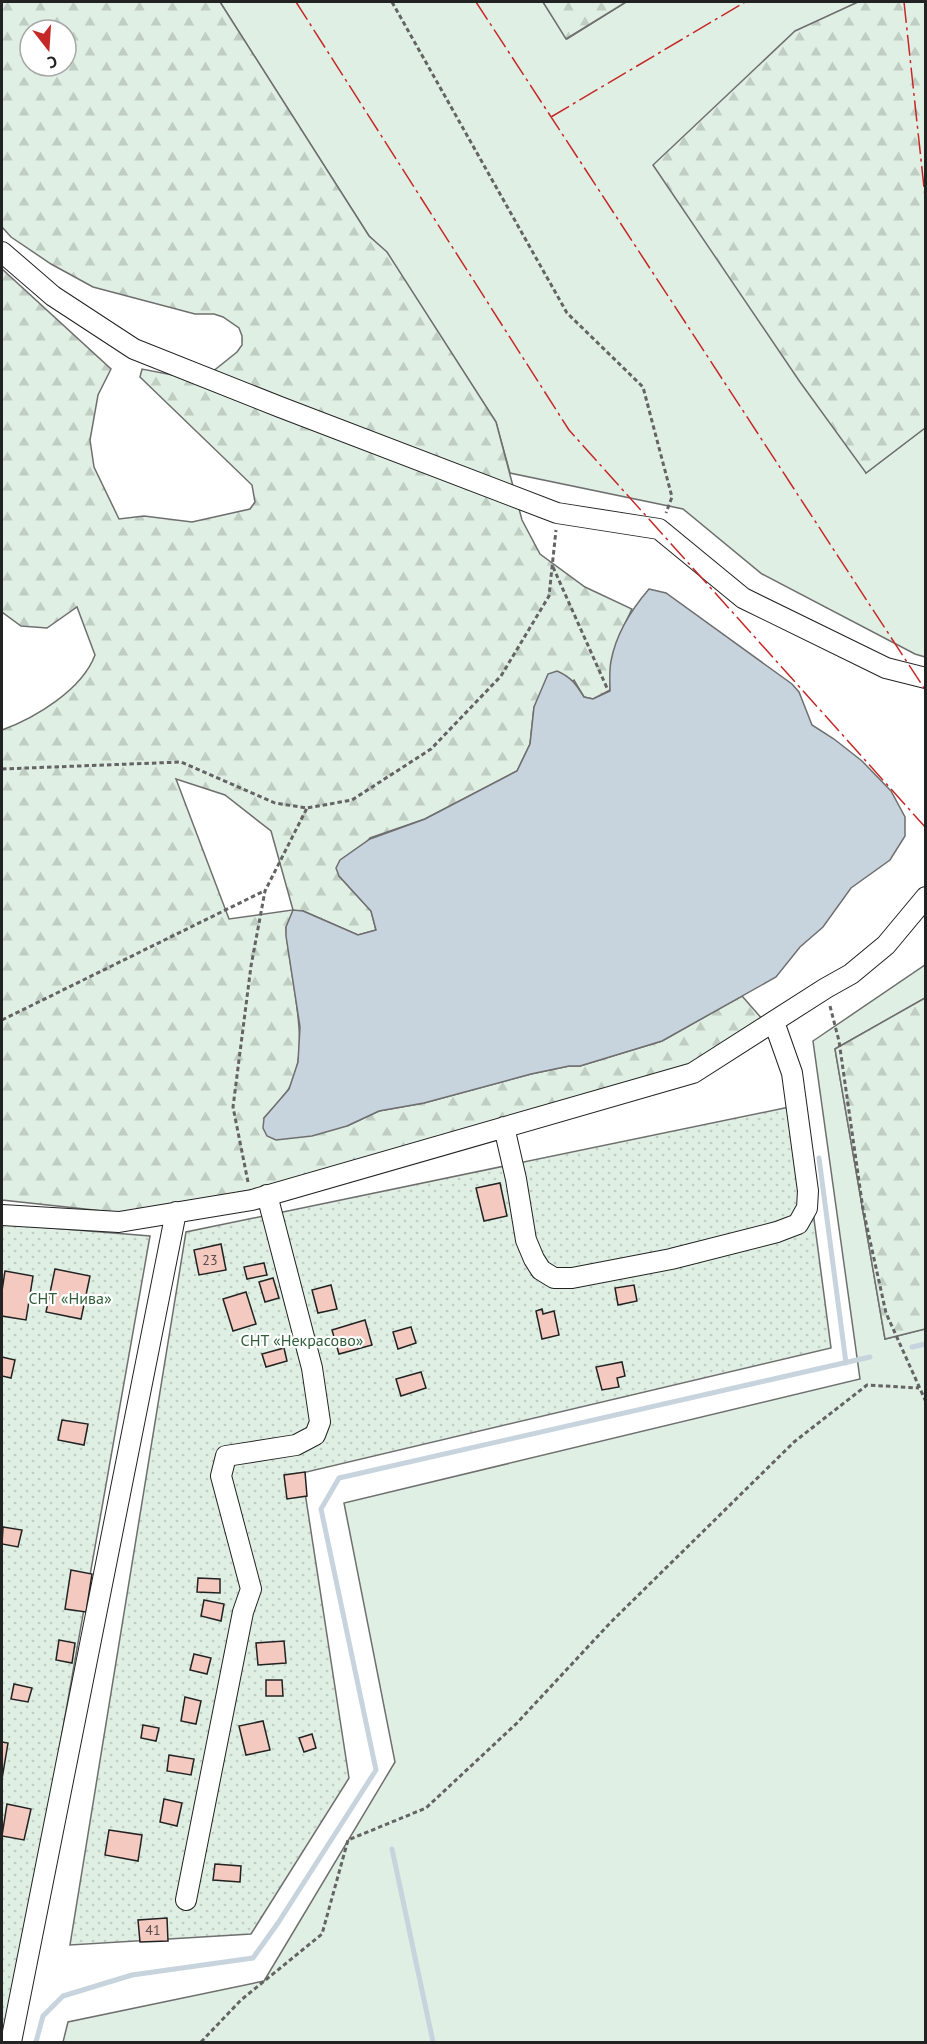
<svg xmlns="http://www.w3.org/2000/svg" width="927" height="2044" font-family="'PT Sans',sans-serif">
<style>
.green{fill:#e0efe3;stroke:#6f6f6f;stroke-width:1.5}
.forest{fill:url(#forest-firs);stroke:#6f6f6f;stroke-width:1.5;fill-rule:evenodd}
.garden{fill:url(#garden-dots);stroke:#6f6f6f;stroke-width:1.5}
.water{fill:#c7d3dd;stroke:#6f6f6f;stroke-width:1.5}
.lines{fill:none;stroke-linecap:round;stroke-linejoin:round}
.stream{stroke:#c7d3dd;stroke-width:5}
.building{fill:#f3c9c0;stroke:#222;stroke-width:1.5}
.minor-casing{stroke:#222;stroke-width:22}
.path{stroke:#646464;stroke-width:3;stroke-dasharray:4.5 3;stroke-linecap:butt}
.minor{stroke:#fff;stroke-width:20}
.power{stroke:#c62828;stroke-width:1.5;stroke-dasharray:21 4.5 3 4.5;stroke-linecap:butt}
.labels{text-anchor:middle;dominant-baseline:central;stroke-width:4.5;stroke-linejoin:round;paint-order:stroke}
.number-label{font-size:14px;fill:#564c4a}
.park-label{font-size:16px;fill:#2f5e38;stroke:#fff}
</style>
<defs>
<pattern id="forest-firs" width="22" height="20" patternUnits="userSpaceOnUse" patternTransform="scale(1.5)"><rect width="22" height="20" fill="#e0efe3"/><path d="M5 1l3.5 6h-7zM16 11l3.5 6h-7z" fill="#c0cdc2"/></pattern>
<pattern id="garden-dots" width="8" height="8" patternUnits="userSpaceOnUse" patternTransform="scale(1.5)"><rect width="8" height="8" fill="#e0efe3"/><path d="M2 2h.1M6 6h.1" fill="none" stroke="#c0cdc2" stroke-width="1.8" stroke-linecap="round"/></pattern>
</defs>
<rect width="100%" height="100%" fill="#fff"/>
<path class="green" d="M 220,2 L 543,2 L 567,39 L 626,2 L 858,2 L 795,32 L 866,473 L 925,428 L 925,657 L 915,654 L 762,574 L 683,509 L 510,473 L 496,422 L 387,253 L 369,236 Z
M 925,965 L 925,998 L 835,1049 L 885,1339 L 925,1329 L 925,2042 L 63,2042 L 68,2022 L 264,1981 L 395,1762 L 344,1503 L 860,1379 L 813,1041 Z"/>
<path class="forest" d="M 2,2 L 220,2 L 369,236 L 387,252 L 496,422 L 522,520 L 540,554 L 585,587 L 632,609 C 616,641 611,655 610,690 L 593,699 L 584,697 L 574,680 L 534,707 L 530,744 L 517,771 L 425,819 L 370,838 L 339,876 L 371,911 L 376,930 L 358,935 L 303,911 L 286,927 C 288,973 314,1050 288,1090 C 281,1100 272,1109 264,1118 L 347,1126 L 379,1111 L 424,1103 L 531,1074 L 569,1066 L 580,1066 L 662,1041 L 742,996 L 771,1029 L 672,1079 L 271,1186 L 131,1214 L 2,1200 L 2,730 C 35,718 82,690 95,655 L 77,607 L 47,628 L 21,626 L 2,612 L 2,269 L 111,369 L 98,395 L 90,440 L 94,467 L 119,519 L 144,516 L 192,522 L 250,509 L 255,502 L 252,485 L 140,377 L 142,369 L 188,378 L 207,376 L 237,352 L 242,345 L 242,336 L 239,328 L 223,317 L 214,314 L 195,314 L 93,287 L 51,264 L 11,237 L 2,227 ZM 30,30 L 66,30 L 66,66 L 30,66 ZM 176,779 L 225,795 L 271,831 L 293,910 L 229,919 Z
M 543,2 L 626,2 L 566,39 Z
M 858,2 L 926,2 L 925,428 L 866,473 L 800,382 L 653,165 L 795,31 Z
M 925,998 L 925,1329 L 885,1339 L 835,1049 Z"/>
<path class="garden" d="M 799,1105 L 831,1348 L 302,1473 L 349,1778 L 251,1934 L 70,1945 L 186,1232 Z
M 2,1224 L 150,1236 L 17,1988 L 5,2042 L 2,2042 Z"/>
<path class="water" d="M 649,589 L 666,593 L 792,684 L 799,692 L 812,725 L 834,739 L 862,761 L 891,791 L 905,817 L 905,836 L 890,860 L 851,888 L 823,927 L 800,947 L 776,977 L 662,1041 L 580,1066 L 569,1066 L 531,1074 L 424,1103 L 379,1111 L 347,1126 L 312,1136 L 276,1140 L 267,1136 L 263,1128 L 264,1118 L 289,1089 L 298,1062 L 300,1027 L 286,936 L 286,927 L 293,910 L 303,911 L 358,935 L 376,930 L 371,911 L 339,876 L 336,868 L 340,860 L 370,839 L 425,819 L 517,771 L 530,744 L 534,707 L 548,674 L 557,671 C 571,677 576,684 584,697 L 593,699 L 610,691 C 610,681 609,671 611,661 C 616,634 631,610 649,589 Z"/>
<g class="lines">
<path class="stream" d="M 819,1158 L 846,1363
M 912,1347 L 926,1344
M 392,1849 L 433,2042
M 36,2042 L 43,2016 L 63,1996 L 132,1975 L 253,1958 L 278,1923 L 376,1770 L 321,1509 L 339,1478 L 870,1357"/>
</g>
<path class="building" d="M 500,1183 L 507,1216 L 484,1221 L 476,1188 Z
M 221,1244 L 226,1270 L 199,1275 L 194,1250 Z
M 264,1263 L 267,1275 L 247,1279 L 244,1267 Z
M 55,1269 L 90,1276 L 81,1319 L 46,1312 Z
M 5,1271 L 33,1276 L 26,1320 L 2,1316 L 2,1291 Z
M 273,1278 L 279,1298 L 265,1302 L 259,1282 Z
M 331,1285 L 337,1309 L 318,1313 L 312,1290 Z
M 634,1285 L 637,1301 L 618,1305 L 615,1288 Z
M 246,1292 L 256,1324 L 233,1331 L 223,1299 Z
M 542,1309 L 543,1314 L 554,1311 L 559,1335 L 542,1339 L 536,1311 Z
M 365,1320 L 372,1345 L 339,1354 L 332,1330 Z
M 411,1327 L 416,1343 L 398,1349 L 393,1332 Z
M 284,1348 L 287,1361 L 266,1367 L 262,1354 Z
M 2,1357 L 15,1360 L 11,1378 L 2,1376 Z
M 622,1362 L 625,1376 L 617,1378 L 619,1387 L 602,1390 L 596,1367 Z
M 421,1372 L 426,1388 L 401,1396 L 396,1379 Z
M 62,1420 L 88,1424 L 84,1445 L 58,1440 Z
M 305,1472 L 307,1496 L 287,1499 L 284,1475 Z
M 3,1527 L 22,1530 L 18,1547 L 2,1544 Z
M 71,1570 L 92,1574 L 86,1612 L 65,1609 Z
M 198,1578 L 220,1579 L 220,1593 L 197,1592 Z
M 204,1600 L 224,1604 L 221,1621 L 201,1616 Z
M 59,1640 L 75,1643 L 72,1663 L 56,1660 Z
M 284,1641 L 286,1663 L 258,1665 L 256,1643 Z
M 194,1654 L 211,1658 L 207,1674 L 190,1670 Z
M 266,1680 L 282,1680 L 283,1696 L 266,1696 Z
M 14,1684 L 32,1688 L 28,1702 L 11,1699 Z
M 185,1697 L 201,1701 L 196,1724 L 181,1721 Z
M 263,1721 L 270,1750 L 246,1755 L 239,1726 Z
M 143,1725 L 159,1728 L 156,1741 L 141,1738 Z
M 312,1734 L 316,1748 L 304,1752 L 299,1738 Z
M 2,1742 L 8,1743 L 2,1779 Z
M 169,1755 L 194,1759 L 191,1775 L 167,1771 Z
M 164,1799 L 182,1803 L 177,1826 L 160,1822 Z
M 7,1804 L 31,1809 L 24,1840 L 2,1836 Z
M 109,1830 L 142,1835 L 138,1861 L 105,1855 Z
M 215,1864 L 241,1866 L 240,1882 L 213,1880 Z
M 167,1918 L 168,1941 L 140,1942 L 138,1920 Z"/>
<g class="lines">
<defs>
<path id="minor" d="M 2,252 L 53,296 L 134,349 L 280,407 L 557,513 L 659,529 L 743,598 L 886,668 L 926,678
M 504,1127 L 516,1179 L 526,1240 L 534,1259 L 541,1270 L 554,1278 L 572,1278 L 671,1259 L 777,1232 L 798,1224 L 807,1208 L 808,1191 L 792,1073 L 774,1022
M 2,1215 L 119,1222 L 252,1200 L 693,1073 L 826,988 L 851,974 L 886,945 L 926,897
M 186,1900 L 243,1612 L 251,1589 L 221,1476 L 226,1456 L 296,1445 L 315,1435 L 320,1422 L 312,1368 L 267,1195
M 11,2042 L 176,1212"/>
</defs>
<use href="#minor" class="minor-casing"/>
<path class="path" d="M 392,2 L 567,313 L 643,387 L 672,497 L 666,513
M 553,567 L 607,688
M 2,769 L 181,762 L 275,803 L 307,808 L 352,800 L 431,749 L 501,676 L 549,596 L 556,530
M 830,1006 L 839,1041 L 863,1209 L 886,1313 L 926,1402
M 2,1020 L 264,891
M 248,1182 L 233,1107 L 251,966 L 265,891 L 307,808
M 201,2042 L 241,2000 L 322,1934 L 348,1840 L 426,1808 L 517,1723 L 610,1623 L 794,1442 L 867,1385 L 919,1388"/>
<use href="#minor" class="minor"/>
<path class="power" d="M 296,2 L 569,430 L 926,828
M 476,2 L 926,691
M 904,2 L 926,206
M 551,117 L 745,2"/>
</g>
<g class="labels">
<g class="number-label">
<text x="210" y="1260">23</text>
<text x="153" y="1930">41</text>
</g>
<g class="park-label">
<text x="70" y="1298">СНТ «Нива»</text>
<text x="302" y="1340">СНТ «Некрасово»</text>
</g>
</g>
<rect width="927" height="2044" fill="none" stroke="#222222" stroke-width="6"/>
<g transform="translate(48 48) rotate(163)"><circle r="28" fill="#ffffff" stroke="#a7a7a7" stroke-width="1.5"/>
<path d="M0-4.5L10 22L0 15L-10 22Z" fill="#c62828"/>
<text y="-9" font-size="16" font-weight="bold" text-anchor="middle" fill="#222222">С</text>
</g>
</svg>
